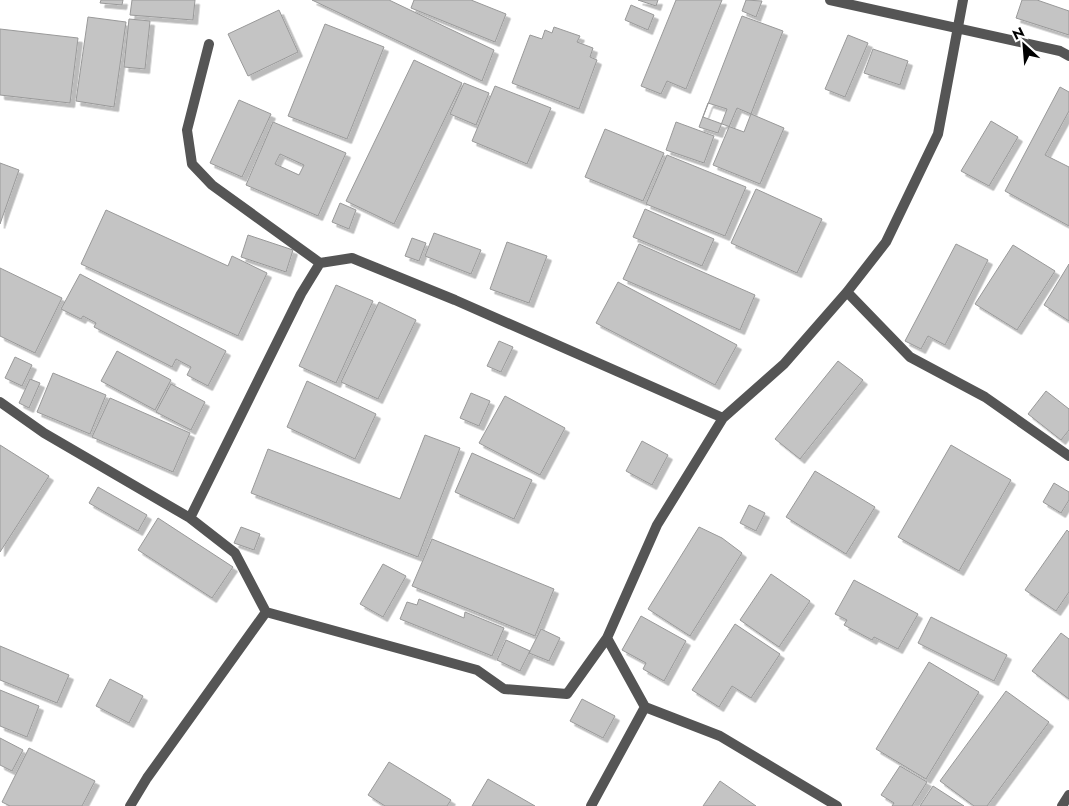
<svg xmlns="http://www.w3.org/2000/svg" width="1069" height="806" font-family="Jost,sans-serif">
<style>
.building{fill:#c4c4c4;stroke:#999;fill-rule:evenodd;filter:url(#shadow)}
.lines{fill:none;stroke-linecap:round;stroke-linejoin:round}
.minor{stroke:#555;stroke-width:10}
</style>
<defs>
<filter id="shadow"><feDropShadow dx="4.5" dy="4.5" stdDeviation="0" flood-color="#0004"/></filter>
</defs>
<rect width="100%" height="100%" fill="#fff"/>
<path class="building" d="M 101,0 L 123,0 L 122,5 L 100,3 Z
M 132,0 L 195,0 L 193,20 L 130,15 Z
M 312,0 L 389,0 L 494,50 L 482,81 Z
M 414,0 L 471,0 L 506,14 L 495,42 L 411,8 Z
M 638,0 L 658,0 L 656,6 Z
M 676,0 L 722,0 L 686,89 L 667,81 L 661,94 L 641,86 Z
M 746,0 L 762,1 L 756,17 L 742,11 Z
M 1022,0 L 1037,0 L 1069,11 L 1069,35 L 1016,18 Z
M 631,5 L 654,15 L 648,30 L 625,20 Z
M 279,10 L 298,52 L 248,76 L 228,34 Z
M 742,16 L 783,31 L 744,132 L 703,117 Z
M 88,17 L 126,22 L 114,107 L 76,101 Z
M 129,19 L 150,21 L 145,69 L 124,67 Z
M 325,24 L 384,47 L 347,139 L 288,116 Z
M 554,27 L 580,36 L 577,42 L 593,48 L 590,57 L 597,60 L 579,109 L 512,83 L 530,35 L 542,39 L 545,30 L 552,33 Z
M 0,29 L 78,38 L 70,103 L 0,95 Z
M 848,35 L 868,43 L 845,97 L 825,89 Z
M 873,49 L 908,61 L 900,85 L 864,73 Z
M 414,60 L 462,83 L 394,224 L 346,201 Z
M 464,83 L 489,93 L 476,125 L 450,114 Z
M 495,86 L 551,108 L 527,164 L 472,141 Z
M 1060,87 L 1069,92 L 1069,111 L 1045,155 L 1069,167 L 1069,226 L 1005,191 Z
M 239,100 L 271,114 L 242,177 L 210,163 Z
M 708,103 L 727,109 L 718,133 L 699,127 Z
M 737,108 L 784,128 L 760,184 L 713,165 Z
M 991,121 L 1018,137 L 989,186 L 961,171 Z
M 273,122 L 346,153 L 318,216 L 246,185 ZM 280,154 L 304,165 L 299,175 L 275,164 Z
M 676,122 L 714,136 L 704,163 L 666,150 Z
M 605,129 L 664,153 L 643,201 L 585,177 Z
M 667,155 L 746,187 L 725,236 L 646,204 Z
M 0,163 L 19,170 L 0,224 Z
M 756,189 L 822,219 L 797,273 L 731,243 Z
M 340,203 L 356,210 L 349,229 L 332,222 Z
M 645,209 L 714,239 L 702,266 L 633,237 Z
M 106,210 L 228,266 L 232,256 L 267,273 L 238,336 L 81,264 Z
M 434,233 L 481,250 L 471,274 L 425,256 Z
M 248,235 L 293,250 L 286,272 L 241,257 Z
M 412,238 L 426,243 L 419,261 L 405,256 Z
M 507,242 L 547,256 L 529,303 L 490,289 Z
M 639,244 L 755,295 L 740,330 L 623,279 Z
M 956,244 L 988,260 L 945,345 L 928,336 L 921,349 L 905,341 Z
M 1013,245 L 1055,271 L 1017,330 L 975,304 Z
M 1069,264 L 1069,321 L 1044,305 Z
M 0,268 L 62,298 L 35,353 L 0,336 Z
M 80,274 L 226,351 L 208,386 L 187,375 L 191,367 L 176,359 L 172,367 L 94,327 L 96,323 L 83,316 L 81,319 L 61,309 Z
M 618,282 L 737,345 L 715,385 L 596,323 Z
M 336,285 L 373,301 L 336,383 L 299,366 Z
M 379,302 L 416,320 L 378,399 L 341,382 Z
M 499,341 L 513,347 L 501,372 L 487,366 Z
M 117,351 L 171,380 L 155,410 L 101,381 Z
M 15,357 L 32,365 L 22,386 L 5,378 Z
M 838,361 L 863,380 L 800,459 L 775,439 Z
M 53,373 L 106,395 L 90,434 L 37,412 Z
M 30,379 L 40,383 L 29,408 L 19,403 Z
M 307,381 L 376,414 L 355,459 L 287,427 Z
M 171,384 L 205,402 L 191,430 L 156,412 Z
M 1046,391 L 1069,409 L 1069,430 L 1061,440 L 1028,414 Z
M 471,393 L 490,401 L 479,426 L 460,418 Z
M 505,396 L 565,428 L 540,475 L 479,443 Z
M 110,398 L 190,433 L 173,472 L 92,437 Z
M 425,435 L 460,448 L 418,557 L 251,493 L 268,449 L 400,499 Z
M 642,441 L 668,455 L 652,485 L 626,471 Z
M 0,445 L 49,476 L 0,552 Z
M 951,445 L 1011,480 L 959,571 L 898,537 Z
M 472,453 L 532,480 L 514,519 L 455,492 Z
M 815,471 L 875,507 L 846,554 L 786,517 Z
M 1054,483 L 1069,492 L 1069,500 L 1061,513 L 1043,502 Z
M 98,487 L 147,515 L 138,531 L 89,503 Z
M 749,505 L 765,513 L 756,531 L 740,523 Z
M 158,518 L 233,567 L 212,598 L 138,550 Z
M 241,527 L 260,534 L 254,550 L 234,543 Z
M 699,527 L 722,538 L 742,553 L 690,636 L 648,609 Z
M 1067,530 L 1069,532 L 1069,592 L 1056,611 L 1025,590 Z
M 432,539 L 554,589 L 535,636 L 412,586 Z
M 383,564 L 406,576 L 383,617 L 360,604 Z
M 771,574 L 810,601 L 779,647 L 740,620 Z
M 854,580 L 918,614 L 898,649 L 874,637 L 872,640 L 844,625 L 847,620 L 835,614 Z
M 419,599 L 464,618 L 465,612 L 504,628 L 492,656 L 400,619 L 407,602 L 417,605 Z
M 641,616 L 686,641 L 664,681 L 643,669 L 646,663 L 622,650 Z
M 931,617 L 1007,655 L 994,681 L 918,643 Z
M 735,624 L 780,654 L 751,698 L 732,686 L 719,707 L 692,690 Z
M 541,629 L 560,638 L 549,661 L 529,653 Z
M 1061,633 L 1069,639 L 1069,699 L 1032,671 Z
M 506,640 L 530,651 L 520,671 L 497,660 Z
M 0,646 L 69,675 L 57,703 L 0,680 Z
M 929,662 L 979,692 L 926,779 L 876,749 Z
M 110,679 L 143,696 L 129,723 L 96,706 Z
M 0,690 L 39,706 L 27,737 L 0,726 Z
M 1006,691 L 1049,722 L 987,806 L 974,806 L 940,781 Z
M 582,699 L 615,716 L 603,738 L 570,721 Z
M 0,738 L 23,750 L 12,771 L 0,765 Z
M 29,748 L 95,781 L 82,806 L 10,806 L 2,802 Z
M 389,762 L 451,800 L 447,806 L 385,806 L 368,795 Z
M 900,766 L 927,782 L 912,806 L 892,806 L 894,803 L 881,795 Z
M 488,779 L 535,806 L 472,806 Z
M 720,781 L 756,806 L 703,806 Z
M 933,786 L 964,806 L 920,806 Z"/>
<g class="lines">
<path class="minor" d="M 830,0 L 1060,51 L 1069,56
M 209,44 L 187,130 L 192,164 L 212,185 L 320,263
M 847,292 L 910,357 L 985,397 L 1069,456
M 0,402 L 44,433 L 190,518 L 235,553 L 266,612 L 477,670 L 504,689 L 567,694 L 607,638
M 190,518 L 301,294 L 320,263 L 352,258 L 455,300 L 723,418
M 645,707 L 720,736 L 837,806
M 130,806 L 147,778 L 266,612
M 591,806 L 645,707 L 607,638 L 657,525 L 723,418 L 784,364 L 847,292 L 886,242 L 938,134 L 963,0
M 1062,806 L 1069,795"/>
</g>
<g transform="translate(1024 45) rotate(334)" stroke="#ffffff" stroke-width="4" paint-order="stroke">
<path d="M0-4L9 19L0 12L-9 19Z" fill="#000000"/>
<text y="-8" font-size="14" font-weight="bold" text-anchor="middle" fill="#000000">N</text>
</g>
</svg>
